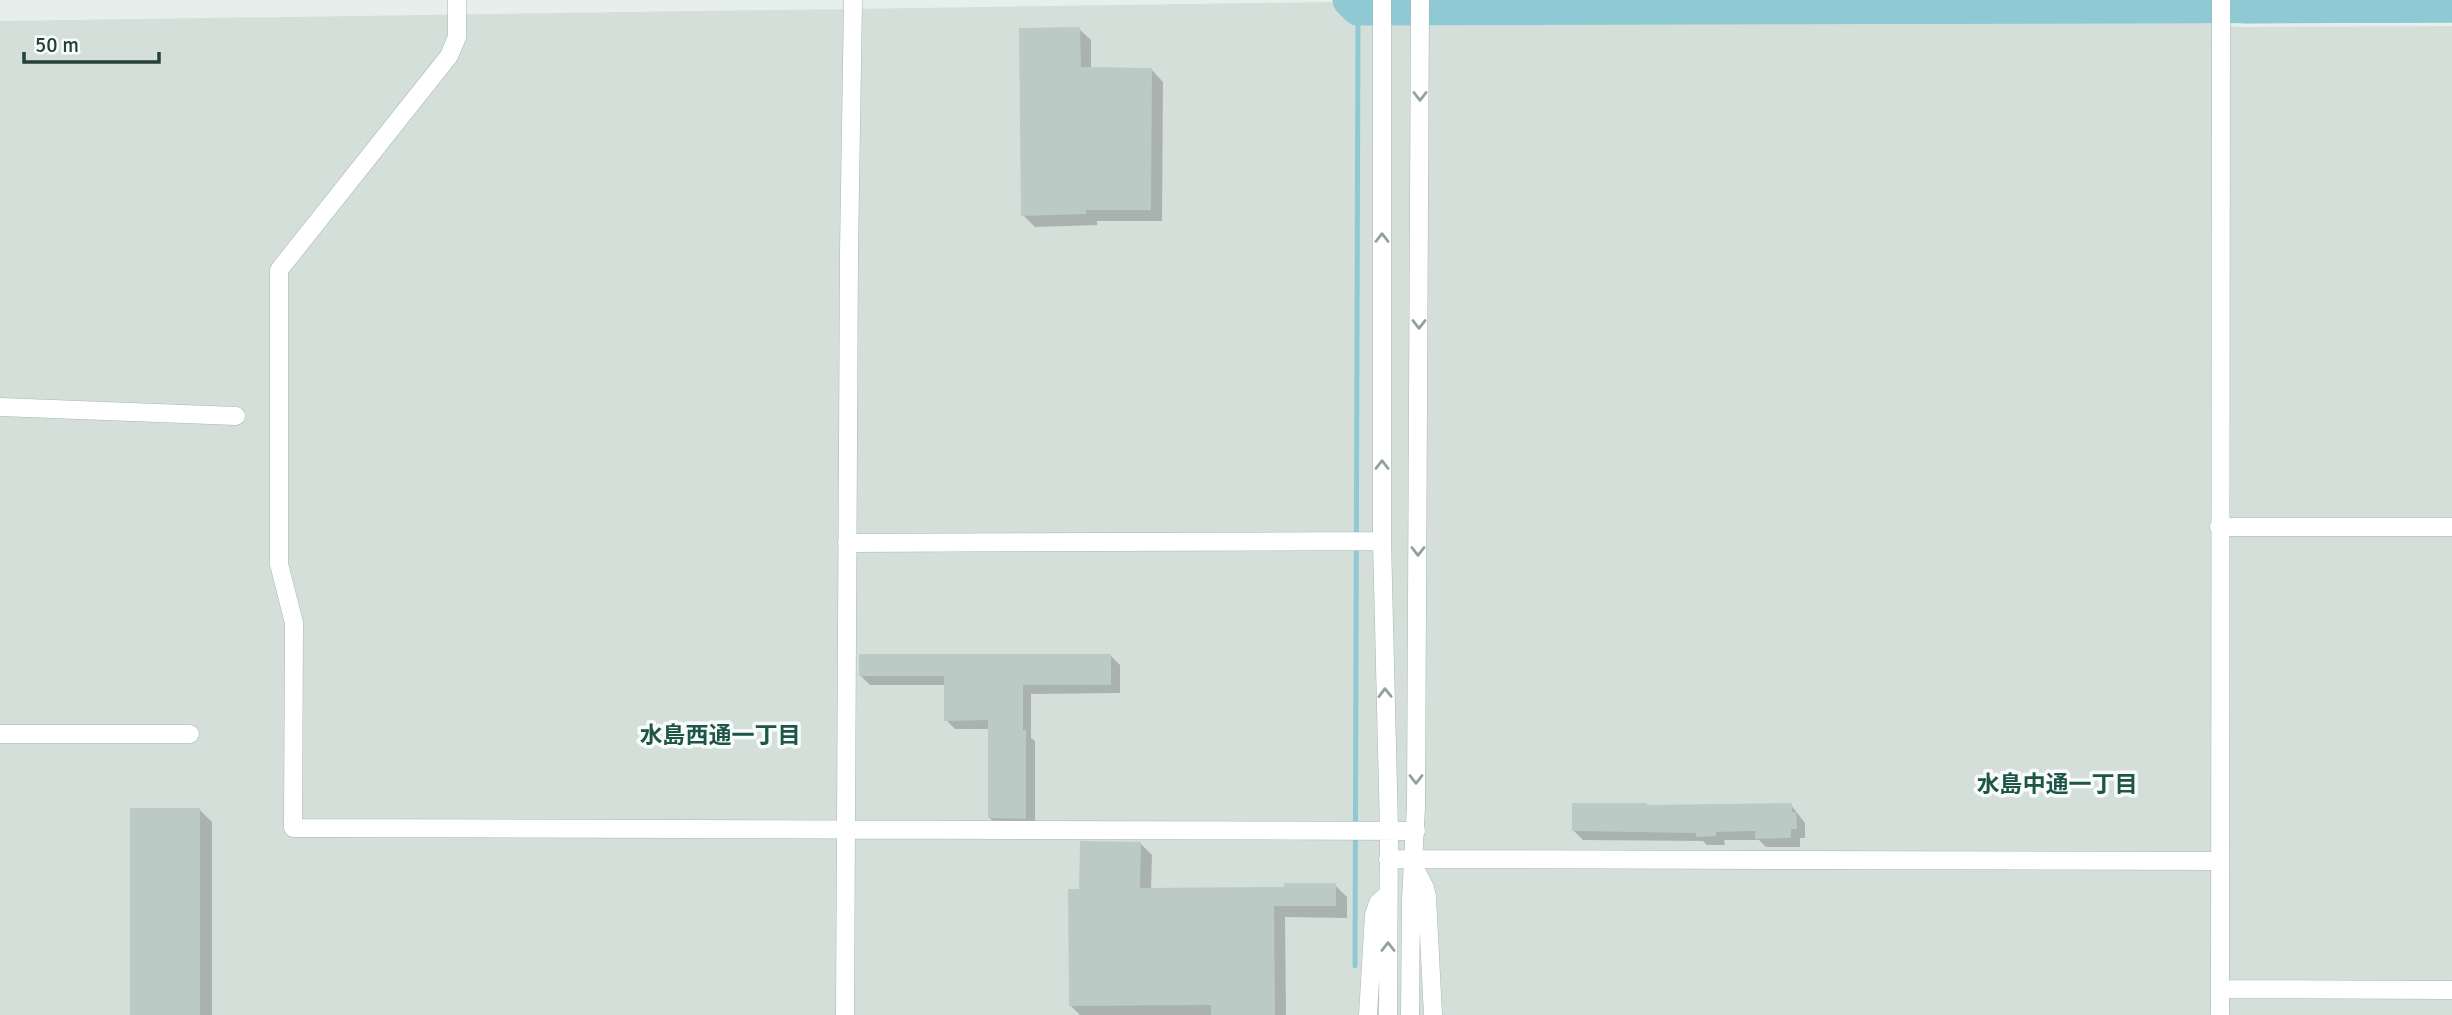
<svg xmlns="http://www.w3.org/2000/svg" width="2452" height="1015" font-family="Signika,'Noto Sans JP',sans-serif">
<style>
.built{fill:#d4dfda}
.water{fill:#8ec9d4}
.shadow{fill:#0003}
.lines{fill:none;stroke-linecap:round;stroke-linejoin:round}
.stream{stroke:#8ec9d4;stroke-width:5}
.river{stroke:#8ec9d4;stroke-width:33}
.building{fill:#bbcac4}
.minor-casing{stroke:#a8b8b2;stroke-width:19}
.minor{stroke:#fff;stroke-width:18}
.oneway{stroke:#92a09c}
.labels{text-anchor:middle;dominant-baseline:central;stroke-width:7;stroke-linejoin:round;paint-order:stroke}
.neighbourhood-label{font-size:23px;font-weight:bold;fill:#1f5548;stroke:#f7fbf9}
</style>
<rect width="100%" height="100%" fill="#e6efeb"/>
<path class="built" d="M 1333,2 L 1352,20 L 1353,25 L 2198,22 L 2239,27 L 2452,26 L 2452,1015 L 0,1015 L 0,21 Z"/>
<path class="water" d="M 1333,2 L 1362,4 L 1362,25 L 1352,25 L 1352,20 Z"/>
<path class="shadow" d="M 1079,29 L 1091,40 L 1091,69 L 1152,70 L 1163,82 L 1162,221 L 1097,221 L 1097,225 L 1035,227 L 1023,215 Z
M 1111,656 L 1120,665 L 1120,693 L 1031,694 L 1031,738 L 1035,741 L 1035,827 L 999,827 L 990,818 L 989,729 L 955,729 L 946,720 L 946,685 L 870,685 L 861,676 Z
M 1791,805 L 1805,823 L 1805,838 L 1800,838 L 1800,847 L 1766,847 L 1759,840 L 1724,840 L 1725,845 L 1707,845 L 1703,841 L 1583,840 L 1574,831 L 1649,807 Z
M 199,809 L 212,822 L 212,1015 L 131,1015 Z
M 1140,843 L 1152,855 L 1151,890 L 1286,889 L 1335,885 L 1347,897 L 1347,918 L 1285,917 L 1286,1015 L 1080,1015 L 1070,1005 L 1080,890 Z"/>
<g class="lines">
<path class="stream" d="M 1358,18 L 1444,20 L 2195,15 L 2244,21 L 2452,20
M 1355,966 L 1358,19"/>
<path class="river" d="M 1349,0 L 1358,9 L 2452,6"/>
</g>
<path class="building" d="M 1080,27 L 1081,67 L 1152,68 L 1151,210 L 1086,210 L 1086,214 L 1021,216 L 1019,28 Z
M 859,654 L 1111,654 L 1111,685 L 1023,685 L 1023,730 L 1026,730 L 1026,819 L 988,818 L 988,720 L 944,721 L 944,676 L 859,676 Z
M 1572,803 L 1647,803 L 1647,805 L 1792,803 L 1792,812 L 1796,812 L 1797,829 L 1791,829 L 1791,838 L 1755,839 L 1755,831 L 1716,832 L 1716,836 L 1696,837 L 1696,833 L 1572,831 Z
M 130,808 L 200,808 L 200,1015 L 130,1015 Z
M 1080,841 L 1141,842 L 1140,888 L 1284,887 L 1284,883 L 1336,883 L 1336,906 L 1274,906 L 1275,1015 L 1211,1015 L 1211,1005 L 1069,1006 L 1068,889 L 1079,889 Z"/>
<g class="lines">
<defs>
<path id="minor" d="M 457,0 L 457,37 L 449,56 L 279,270 L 279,564 L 294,623 L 293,828 L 1416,831
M 1382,0 L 1382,541 L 1389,830 L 1388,1015
M 0,407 L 236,416
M 2219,527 L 2452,527
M 847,543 L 1382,541
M 0,734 L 190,734
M 1388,859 L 2219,861
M 1414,867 L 1425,888 L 1427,897 L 1433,1015
M 2220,989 L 2452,990
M 845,1015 L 849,252 L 853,0
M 1368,1015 L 1374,915 L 1378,903 L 1388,894
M 1410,1015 L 1411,899 L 1416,807 L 1420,0
M 2220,1015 L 2221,0"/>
</defs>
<use href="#minor" class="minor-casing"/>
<use href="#minor" class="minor"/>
</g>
<defs><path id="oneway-chevron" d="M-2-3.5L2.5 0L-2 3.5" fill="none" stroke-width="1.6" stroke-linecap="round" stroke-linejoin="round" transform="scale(1.75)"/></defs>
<g class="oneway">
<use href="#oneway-chevron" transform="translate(1420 96) rotate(90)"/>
<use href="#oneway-chevron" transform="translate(1382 238) rotate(-90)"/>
<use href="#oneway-chevron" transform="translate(1419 324) rotate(90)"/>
<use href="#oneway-chevron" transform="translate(1382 465) rotate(-90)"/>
<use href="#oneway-chevron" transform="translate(1418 551) rotate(90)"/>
<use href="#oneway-chevron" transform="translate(1385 693) rotate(-91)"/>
<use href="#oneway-chevron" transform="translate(1416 779) rotate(90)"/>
<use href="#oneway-chevron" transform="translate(1388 947) rotate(-90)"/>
</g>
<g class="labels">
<g class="neighbourhood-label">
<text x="720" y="735">水島西通一丁目</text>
<text x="2057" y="784">水島中通一丁目</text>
</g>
</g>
<path d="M24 52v10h135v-10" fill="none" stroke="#24423a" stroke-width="3.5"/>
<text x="35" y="52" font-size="21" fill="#24423a" stroke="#f7fbf9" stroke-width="5" paint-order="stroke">50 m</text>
</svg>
